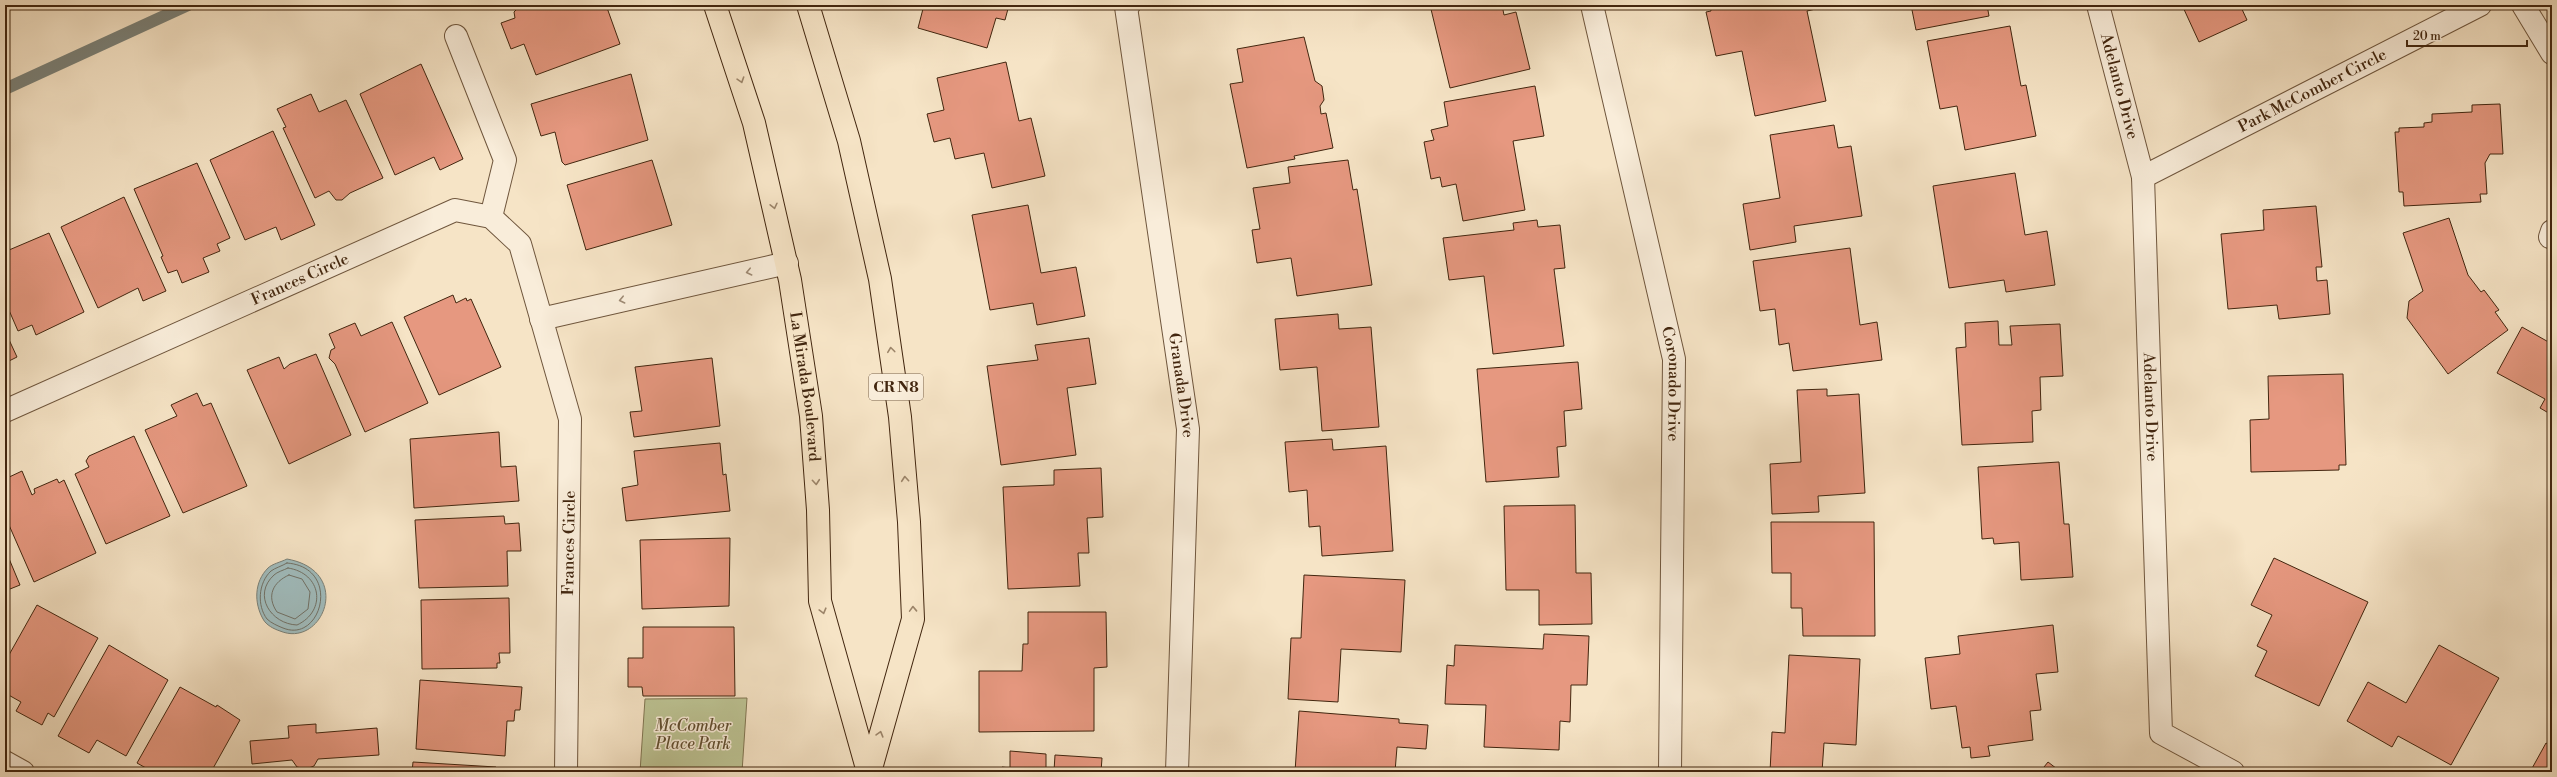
<svg xmlns="http://www.w3.org/2000/svg" width="2557" height="777" font-family="'Libre Bodoni',serif">
<style>
.green{fill:#bdc494;stroke:#807552}
.water{fill:#a0bcbd;stroke:#7a8077}
.lines{fill:none;stroke-linecap:round;stroke-linejoin:round}
.shore{stroke:#717166;stroke-width:1}
.stream{stroke:#7a8077;stroke-width:12}
.building{fill:#e69880;stroke:#42260f}
.service-casing{stroke:#6f563d;stroke-width:24}
.minor-casing{stroke:#6f563d;stroke-width:24}
.primary-casing{stroke:#42260f;stroke-width:24}
.service{stroke:#f9edda;stroke-width:22}
.minor{stroke:#f9edda;stroke-width:22}
.primary{stroke:#f6e4c6;stroke-width:22}
.oneway{stroke:#9c856a}
.oneway2{stroke:#9e8a74}
.labels{text-anchor:middle;dominant-baseline:central;stroke-width:3;stroke-linejoin:round;paint-order:stroke}
.shield{fill:#f9edda;stroke:#79624c;stroke-width:1}
.shield-label{font-size:15px;font-weight:bold;fill:#42260f}
.street-label{font-size:16px;fill:#42260f;stroke:#f9edda}
.park-label{font-size:16px;font-style:italic;fill:#614e30;stroke:#f9edda}
</style>
<rect width="100%" height="100%" fill="#f6e4c6"/>
<filter id="stains"><feTurbulence type="fractalNoise" baseFrequency=".005" numOctaves="4"/><feColorMatrix values="0 0 0 0 .2 0 0 0 0 .09 0 0 0 0 .02 0 0 0 .5 -.17"/></filter>
<radialGradient id="worn" r=".72"><stop offset=".6" stop-color="#630" stop-opacity="0"/><stop offset="1" stop-color="#630" stop-opacity=".3"/></radialGradient>
<path class="green" d="M 747,698 L 742,772 L 640,772 L 645,699 Z"/>
<path class="water" d="M 287,559 C 354,571 323,649 280,631 C 274,629 266,625 263,619 C 254,603 254,582 268,568 C 272,564 281,562 287,559 Z"/>
<g class="lines">
<path class="shore" d="M 287,563 C 342,567 322,644 283,628 C 278,626 271,623 267,619 C 257,606 258,583 271,571 C 275,568 282,566 287,563 Z
M 288,568 C 322,573 327,611 297,625 C 271,624 252,595 274,575 C 277,572 284,570 288,568 Z
M 289,575 L 302,579 L 310,592 L 308,609 L 295,619 L 277,612 C 266,596 273,582 289,575 Z"/>
<path class="stream" d="M 5,89 L 188,5"/>
</g>
<path class="building" d="M 521,5 L 606,5 L 620,44 L 536,75 L 524,44 L 511,49 L 501,23 L 515,18 L 514,12 Z
M 924,5 L 1009,5 L 1005,20 L 996,18 L 987,48 L 918,28 Z
M 1430,5 L 1502,5 L 1504,15 L 1516,12 L 1530,69 L 1450,88 Z
M 1710,5 L 1819,5 L 1820,8 L 1807,11 L 1826,101 L 1755,116 L 1742,51 L 1716,56 L 1706,12 L 1711,11 Z
M 1911,5 L 1987,5 L 1989,16 L 1916,30 Z
M 2182,5 L 2240,5 L 2247,20 L 2199,42 Z
M 2010,26 L 2021,86 L 2026,85 L 2036,136 L 1965,150 L 1957,106 L 1940,109 L 1927,41 Z
M 1304,37 L 1315,81 L 1322,86 L 1324,100 L 1320,106 L 1321,114 L 1326,113 L 1333,148 L 1294,156 L 1295,159 L 1247,168 L 1230,84 L 1243,82 L 1237,49 Z
M 1006,62 L 1019,121 L 1031,118 L 1045,176 L 992,188 L 984,153 L 955,159 L 950,138 L 934,142 L 927,114 L 944,110 L 937,78 Z
M 421,64 L 463,159 L 440,170 L 434,157 L 395,175 L 360,94 Z
M 631,74 L 648,140 L 565,165 L 562,162 L 555,132 L 541,136 L 531,104 Z
M 1535,86 L 1544,136 L 1513,141 L 1525,210 L 1463,221 L 1456,184 L 1442,187 L 1440,177 L 1431,179 L 1424,142 L 1434,140 L 1431,130 L 1448,126 L 1444,102 Z
M 311,94 L 319,112 L 346,100 L 383,178 L 350,193 L 342,200 L 336,200 L 329,191 L 315,198 L 283,128 L 286,127 L 277,109 Z
M 2500,104 L 2503,154 L 2490,154 L 2485,163 L 2487,194 L 2480,194 L 2481,202 L 2404,206 L 2403,192 L 2399,192 L 2395,132 L 2399,132 L 2399,128 L 2424,127 L 2424,123 L 2432,122 L 2432,114 L 2472,112 L 2472,105 Z
M 1834,125 L 1838,148 L 1851,146 L 1862,216 L 1794,226 L 1796,242 L 1750,250 L 1743,204 L 1780,198 L 1770,135 Z
M 273,131 L 315,225 L 281,240 L 276,227 L 245,240 L 210,160 Z
M 652,160 L 672,225 L 586,250 L 567,185 Z
M 1348,160 L 1353,190 L 1357,189 L 1372,285 L 1297,296 L 1291,258 L 1257,263 L 1252,230 L 1260,229 L 1253,188 L 1290,183 L 1288,167 Z
M 197,163 L 230,238 L 217,244 L 220,251 L 203,258 L 209,272 L 182,283 L 177,270 L 168,273 L 161,257 L 163,256 L 134,189 Z
M 2015,173 L 2025,235 L 2047,231 L 2055,285 L 2006,292 L 2004,280 L 1949,288 L 1933,186 Z
M 124,197 L 166,291 L 143,301 L 138,288 L 98,308 L 61,227 Z
M 1028,205 L 1041,273 L 1076,267 L 1085,316 L 1037,325 L 1033,303 L 990,310 L 972,215 Z
M 2316,206 L 2322,267 L 2316,267 L 2317,281 L 2327,280 L 2330,314 L 2279,319 L 2277,305 L 2228,309 L 2221,234 L 2264,230 L 2263,210 Z
M 2449,218 L 2468,275 L 2481,292 L 2484,290 L 2499,310 L 2495,312 L 2508,330 L 2448,374 L 2407,318 L 2409,301 L 2423,291 L 2403,233 Z
M 1537,220 L 1538,227 L 1560,225 L 1565,268 L 1554,269 L 1564,346 L 1493,354 L 1484,276 L 1449,280 L 1443,238 L 1514,230 L 1513,223 Z
M 49,233 L 84,312 L 36,335 L 32,325 L 18,331 L 5,301 L 5,249 L 8,248 L 9,250 Z
M 1850,248 L 1860,325 L 1877,322 L 1882,360 L 1793,371 L 1789,343 L 1779,345 L 1775,309 L 1760,311 L 1753,261 Z
M 453,295 L 456,303 L 466,298 L 467,301 L 471,299 L 501,367 L 439,395 L 404,317 Z
M 1338,314 L 1339,329 L 1371,327 L 1379,427 L 1322,431 L 1317,367 L 1280,370 L 1275,319 Z
M 1998,321 L 1999,345 L 2012,345 L 2010,326 L 2060,324 L 2063,376 L 2040,377 L 2041,410 L 2032,411 L 2033,442 L 1962,445 L 1956,348 L 1966,347 L 1965,323 Z
M 392,322 L 428,403 L 365,432 L 335,364 L 329,358 L 331,350 L 335,348 L 329,334 L 355,323 L 361,336 Z
M 2522,327 L 2552,344 L 2552,415 L 2540,408 L 2545,399 L 2497,373 Z
M 5,331 L 17,357 L 5,363 Z
M 1089,338 L 1096,384 L 1067,388 L 1076,455 L 1001,465 L 987,366 L 1038,360 L 1035,345 Z
M 316,354 L 351,435 L 289,464 L 247,370 L 279,357 L 284,369 L 290,364 Z
M 712,358 L 720,426 L 634,437 L 630,412 L 642,411 L 635,367 Z
M 1578,362 L 1582,409 L 1564,411 L 1566,446 L 1557,447 L 1559,477 L 1486,482 L 1477,369 Z
M 2343,374 L 2346,465 L 2339,465 L 2339,470 L 2251,472 L 2250,420 L 2269,419 L 2268,376 Z
M 1827,389 L 1827,396 L 1859,394 L 1865,493 L 1818,496 L 1819,512 L 1772,514 L 1770,464 L 1801,462 L 1797,390 Z
M 197,393 L 203,406 L 211,403 L 247,486 L 183,513 L 145,430 L 177,416 L 171,405 Z
M 499,432 L 501,467 L 516,466 L 519,501 L 414,508 L 410,439 Z
M 134,436 L 170,516 L 106,544 L 75,474 L 89,467 L 86,461 L 89,456 Z
M 1332,439 L 1333,450 L 1386,446 L 1393,551 L 1322,556 L 1320,526 L 1309,527 L 1307,490 L 1289,492 L 1285,442 Z
M 720,443 L 723,475 L 726,474 L 730,511 L 626,521 L 622,488 L 638,485 L 634,451 Z
M 2059,462 L 2064,524 L 2069,524 L 2073,577 L 2021,580 L 2019,542 L 1994,544 L 1993,538 L 1982,539 L 1978,467 Z
M 1101,468 L 1103,517 L 1087,518 L 1089,553 L 1078,553 L 1080,586 L 1008,589 L 1003,487 L 1054,485 L 1054,470 Z
M 22,471 L 32,495 L 35,493 L 34,489 L 57,479 L 59,483 L 64,480 L 96,553 L 34,582 L 5,516 L 5,479 Z
M 1575,505 L 1576,573 L 1591,573 L 1592,624 L 1539,625 L 1539,590 L 1506,590 L 1504,506 Z
M 504,516 L 505,524 L 519,523 L 521,551 L 507,551 L 508,586 L 419,588 L 415,520 Z
M 1771,522 L 1874,522 L 1875,636 L 1803,636 L 1802,608 L 1791,608 L 1791,573 L 1772,573 Z
M 730,538 L 729,606 L 642,609 L 640,540 Z
M 5,549 L 20,585 L 5,591 Z
M 2274,558 L 2368,602 L 2319,706 L 2255,676 L 2267,651 L 2257,646 L 2272,615 L 2251,605 Z
M 1304,575 L 1405,580 L 1401,652 L 1341,649 L 1338,702 L 1288,699 L 1291,638 L 1301,638 Z
M 509,598 L 510,653 L 499,653 L 500,663 L 497,663 L 497,668 L 422,669 L 421,600 Z
M 37,605 L 98,638 L 54,717 L 48,713 L 42,725 L 16,711 L 21,702 L 5,693 L 5,662 Z
M 1028,612 L 1106,612 L 1107,667 L 1094,668 L 1094,731 L 979,732 L 979,671 L 1022,671 L 1023,644 L 1028,644 Z
M 2053,625 L 2058,672 L 2036,674 L 2041,710 L 2030,711 L 2033,740 L 1988,746 L 1990,756 L 1971,758 L 1970,747 L 1962,748 L 1956,706 L 1931,709 L 1925,658 L 1960,654 L 1958,636 Z
M 643,627 L 734,627 L 735,696 L 643,696 L 642,687 L 628,687 L 628,658 L 643,658 Z
M 1544,634 L 1589,636 L 1587,685 L 1571,685 L 1570,722 L 1560,721 L 1559,750 L 1484,747 L 1486,705 L 1445,704 L 1447,665 L 1454,666 L 1455,645 L 1543,649 Z
M 109,645 L 168,680 L 126,756 L 97,740 L 89,753 L 58,736 Z
M 2439,645 L 2499,678 L 2451,765 L 2398,736 L 2392,747 L 2347,721 L 2368,682 L 2406,703 Z
M 1789,655 L 1860,659 L 1856,745 L 1824,743 L 1822,772 L 1770,772 L 1772,732 L 1785,733 Z
M 420,680 L 522,687 L 520,710 L 515,710 L 514,721 L 507,721 L 505,756 L 416,749 Z
M 180,687 L 216,707 L 217,705 L 240,720 L 211,772 L 153,772 L 137,763 Z
M 1299,711 L 1399,719 L 1399,723 L 1428,725 L 1426,749 L 1397,747 L 1395,772 L 1295,772 Z
M 316,724 L 316,733 L 377,728 L 379,755 L 318,759 L 314,766 L 306,769 L 297,767 L 292,760 L 252,764 L 250,741 L 289,738 L 288,726 Z
M 2546,743 L 2552,746 L 2552,772 L 2530,772 Z
M 1010,751 L 1046,754 L 1046,770 L 1054,771 L 1055,755 L 1102,758 L 1101,772 L 1001,772 L 1002,767 L 1010,768 Z
M 413,762 L 496,767 L 495,772 L 412,772 Z
M 2048,762 L 2061,772 L 2040,772 Z"/>
<g class="lines">
<defs>
<g id="service">
<path d="M 456,36 L 505,160 L 491,217"/>
<path id="s1" d="M 5,411 L 455,210 L 491,217 L 520,244 L 570,419 L 566,772"/>
<path d="M 5,762 L 23,772"/>
</g>
<g id="minor">
<path id="s2" d="M 1129,5 L 1126,7 L 1188,429 L 1177,772"/>
<path id="s3" d="M 1592,5 L 1674,359 L 1670,772"/>
<path id="s4" d="M 2098,5 L 2143,177 L 2161,733 L 2233,772"/>
<path d="M 2523,5 L 2552,53"/>
<path id="s5" d="M 2143,177 L 2480,5"/>
<path d="M 2550,237 L 2552,231"/>
<path d="M 541,319 L 787,263"/>
</g>
<g id="primary">
<path id="s6" d="M 715,5 L 754,123 L 790,280 L 811,416 L 818,510 L 820,601 L 868,772"/>
<path d="M 808,5 L 849,141 L 880,279 L 900,417 L 909,522 L 913,619 L 870,772"/>
</g>
</defs>
<use href="#service" class="service-casing"/>
<use href="#minor" class="minor-casing"/>
<use href="#primary" class="primary-casing"/>
<use href="#service" class="service"/>
<use href="#minor" class="minor"/>
<use href="#primary" class="primary"/>
</g>
<defs><path id="oneway-chevron" d="M-2-3.5L2.5 0L-2 3.5" fill="none" stroke-width="1.6" stroke-linecap="round" stroke-linejoin="round"/></defs>
<g class="oneway">
<use href="#oneway-chevron" transform="translate(741 80) rotate(72)"/>
<use href="#oneway-chevron" transform="translate(774 206) rotate(77)"/>
<use href="#oneway-chevron" transform="translate(891 350) rotate(-97)"/>
<use href="#oneway-chevron" transform="translate(905 479) rotate(-95)"/>
<use href="#oneway-chevron" transform="translate(816 482) rotate(85)"/>
<use href="#oneway-chevron" transform="translate(913 609) rotate(-92)"/>
<use href="#oneway-chevron" transform="translate(823 611) rotate(75)"/>
<use href="#oneway-chevron" transform="translate(880 734) rotate(-74)"/>
</g>
<g class="oneway2">
<use href="#oneway-chevron" transform="translate(749 272) rotate(167)"/>
<use href="#oneway-chevron" transform="translate(622 300) rotate(167)"/>
</g>
<g class="labels">
<rect class="shield" x="869" y="374" width="54" height="26" rx="3"/>
<g class="shield-label">
<text x="896" y="387">CR N8</text>
</g>
<g class="street-label">
<text stroke="none"><textPath href="#s4" startOffset="84">Adelanto Drive</textPath></text>
<text stroke="none"><textPath href="#s5" startOffset="190">Park McComber Circle</textPath></text>
<text stroke="none"><textPath href="#s1" startOffset="323">Frances Circle</textPath></text>
<text stroke="none"><textPath href="#s3" startOffset="388">Coronado Drive</textPath></text>
<text stroke="none"><textPath href="#s6" startOffset="393">La Mirada Boulevard</textPath></text>
<text stroke="none"><textPath href="#s2" startOffset="386">Granada Drive</textPath></text>
<text stroke="none"><textPath href="#s4" startOffset="408">Adelanto Drive</textPath></text>
<text transform="translate(569 543) rotate(-89)">Frances Circle</text>
</g>
<g class="park-label">
<text x="693" y="726">McComber<tspan x="693" dy="18">Place Park</tspan></text>
</g>
</g>
<rect width="2557" height="777" fill="none" stroke="#f6e4c6" stroke-width="20"/>
<rect x="6" y="6" width="2545" height="765" fill="none" stroke="#42260f" stroke-width="2"/>
<rect x="10" y="10" width="2537" height="757" fill="none" stroke="#42260f"/>
<path d="M2407 40v6h120v-6" fill="none" stroke="#42260f" stroke-width="2"/>
<text x="2413" y="40" font-size="12" fill="#42260f" stroke="#f9edda" stroke-width="3" paint-order="stroke">20 m</text>
<rect width="100%" height="100%" filter="url(#stains)"/>
<rect width="100%" height="100%" fill="url(#worn)"/>
</svg>
